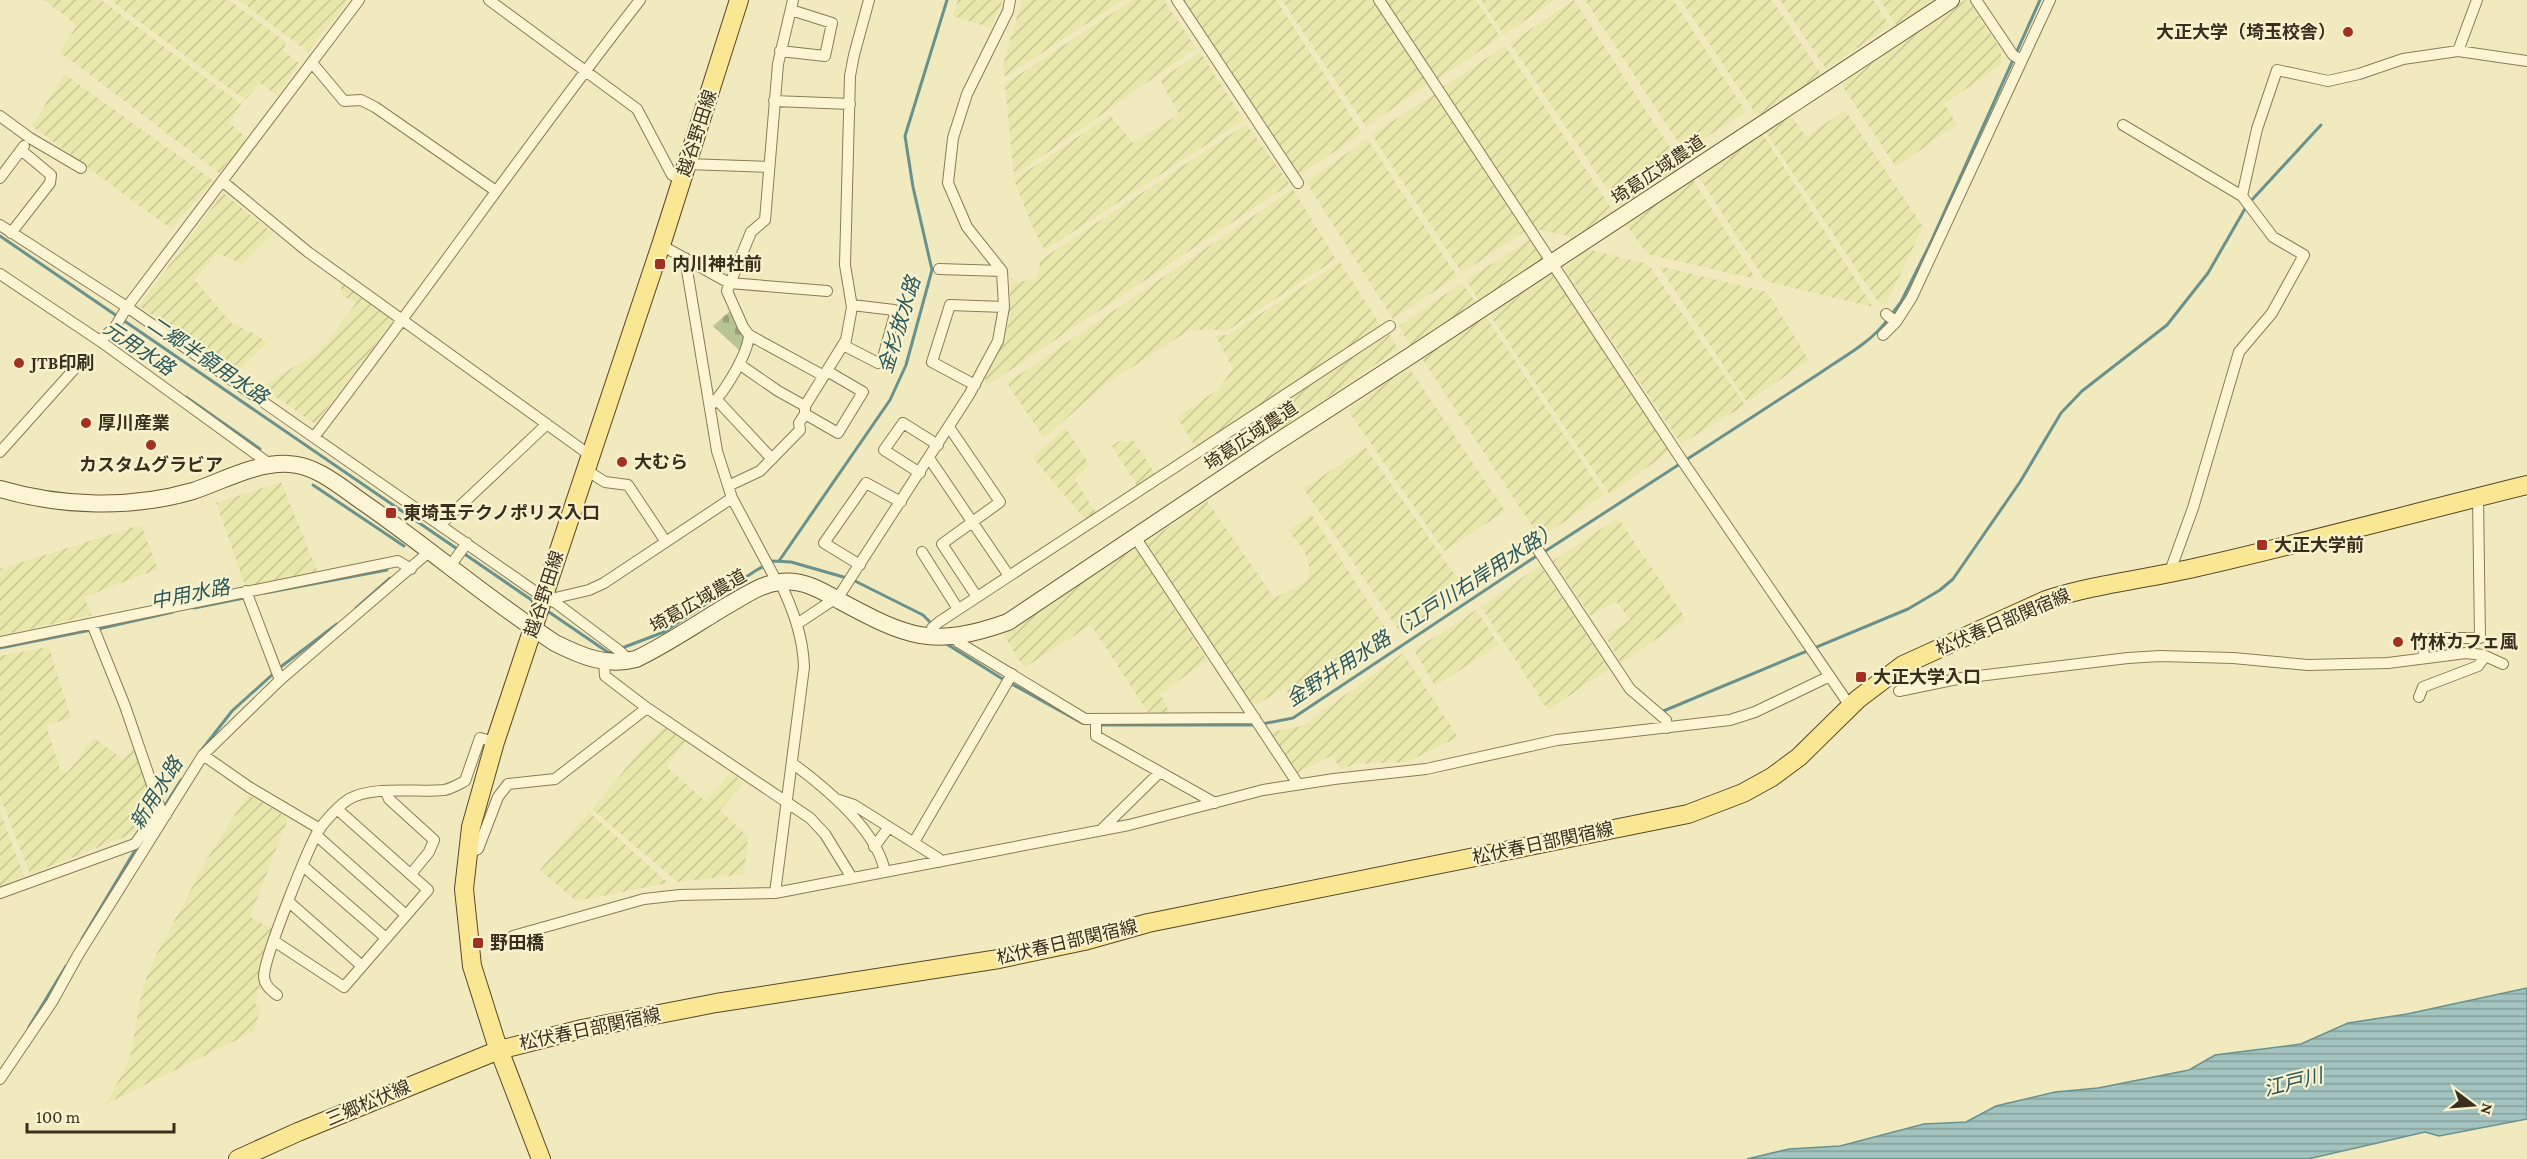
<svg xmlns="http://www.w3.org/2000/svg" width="2527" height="1159" font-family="'Crimson Pro','Noto Sans JP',serif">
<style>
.farmland{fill:url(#farmland-furrows)}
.cemetery{fill:url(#cemetery-stones)}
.water{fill:url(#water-rules);stroke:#69928e;stroke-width:1.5}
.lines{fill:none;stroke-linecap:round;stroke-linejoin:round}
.stream{stroke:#69928e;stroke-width:3}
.street-casing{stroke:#8c7a56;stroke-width:12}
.secondary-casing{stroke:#6e5b39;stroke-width:18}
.primary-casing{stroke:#59472a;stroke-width:20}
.street{stroke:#fcf5d3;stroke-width:10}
.secondary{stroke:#fcf5d3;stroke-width:16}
.primary{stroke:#f9e793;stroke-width:18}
.poi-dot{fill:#a13120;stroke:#f9f2cf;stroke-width:2}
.labels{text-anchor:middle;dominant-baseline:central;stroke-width:4.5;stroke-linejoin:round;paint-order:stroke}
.poi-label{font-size:18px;font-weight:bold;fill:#3a2f1c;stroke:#f9f2cf;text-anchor:start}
.street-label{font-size:18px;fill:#3a2f1c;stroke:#f9f2cf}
.water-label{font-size:20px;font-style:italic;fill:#29585c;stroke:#f9f2cf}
</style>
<defs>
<pattern id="farmland-furrows" width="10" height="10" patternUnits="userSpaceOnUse" patternTransform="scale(1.5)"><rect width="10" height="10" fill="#e8e7ac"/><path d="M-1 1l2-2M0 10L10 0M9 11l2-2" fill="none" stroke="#c8c693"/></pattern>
<pattern id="cemetery-stones" width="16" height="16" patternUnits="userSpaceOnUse" patternTransform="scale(1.5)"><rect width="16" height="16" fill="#b8c592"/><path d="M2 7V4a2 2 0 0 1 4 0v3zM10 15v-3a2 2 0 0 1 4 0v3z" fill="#97a076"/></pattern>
<pattern id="water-rules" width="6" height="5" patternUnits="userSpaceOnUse" patternTransform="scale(1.5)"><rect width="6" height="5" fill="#a3c3be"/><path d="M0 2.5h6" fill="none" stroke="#869f9a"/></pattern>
</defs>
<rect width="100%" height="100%" fill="#f2eabf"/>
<path class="farmland" d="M 44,0 L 101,0 L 241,104 L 229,123 L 247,138 L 219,173 L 60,52 L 75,28 L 74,23 Z
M 110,0 L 229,0 L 286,42 L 283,51 L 299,63 L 277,96 L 260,83 L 245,100 Z
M 239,0 L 349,0 L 308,52 Z
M 958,0 L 1003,0 L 991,28 L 953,16 Z
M 1022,0 L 1123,0 L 1005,77 L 1003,65 Z
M 1132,0 L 1164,0 L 1196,48 L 1014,176 L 1005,84 Z
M 1182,0 L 1276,0 L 1362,133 L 1298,176 Z
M 1282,0 L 1376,0 L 1432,81 L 1366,127 Z
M 1385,0 L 1476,0 L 1500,37 L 1437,80 Z
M 1481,0 L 1554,0 L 1504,35 Z
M 1574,0 L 1682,166 L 1619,207 L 1510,43 Z
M 1585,0 L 1673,0 L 1746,112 L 1684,151 Z
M 1681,0 L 1772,0 L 1821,74 L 1757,116 Z
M 1780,0 L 1873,0 L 1890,26 L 1826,69 Z
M 1880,0 L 1934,0 L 1897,26 Z
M 1965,0 L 1969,0 L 2001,50 L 2001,65 L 1944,104 L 1957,124 L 1896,167 L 1841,84 Z
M 1505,46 L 1613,211 L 1573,237 L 1536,229 L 1443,87 Z
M 1200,52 L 1244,120 L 1045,250 L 1034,230 L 1014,180 L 1110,115 L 1133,143 L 1179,114 L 1160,80 Z
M 64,74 L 214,181 L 171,229 L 32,126 Z
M 1434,94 L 1525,231 L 1462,273 L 1372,135 Z
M 1845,110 L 1923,227 L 1886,304 L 1880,305 L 1766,132 L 1790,114 L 1806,137 Z
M 1246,124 L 1290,184 L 986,386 L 985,377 L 1008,326 L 1011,278 L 1017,282 L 1035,279 L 1040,269 L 1039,261 Z
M 1762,133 L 1873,307 L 1765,281 L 1698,175 Z
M 1367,139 L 1457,276 L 1393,319 L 1306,182 Z
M 1693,180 L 1756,279 L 1647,254 L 1626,224 Z
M 1293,189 L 1336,259 L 1225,332 L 1211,329 L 1188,331 L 1103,386 L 1044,438 L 1007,383 Z
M 223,193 L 273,233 L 242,264 L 218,253 L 194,279 L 231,323 L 257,335 L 267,343 L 237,371 L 139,306 Z
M 1531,239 L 1543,259 L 1479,300 L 1466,280 Z
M 1587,249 L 1648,264 L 1745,405 L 1681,444 L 1564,269 Z
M 1340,262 L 1381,326 L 1197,449 L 1177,417 L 1219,389 L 1233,368 L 1215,335 L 1228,335 Z
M 1659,266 L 1767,292 L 1809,360 L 1747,402 Z
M 1552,274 L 1669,451 L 1610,495 L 1490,315 Z
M 338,278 L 394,320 L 315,424 L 262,387 L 321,350 L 356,303 L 343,296 Z
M 1462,283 L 1476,303 L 1410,345 L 1399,326 Z
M 1486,317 L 1604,495 L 1540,538 L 1421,357 Z
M 1387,330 L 1398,349 L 1268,438 L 1257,419 Z
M 1408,366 L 1505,511 L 1444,551 L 1348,410 Z
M 1066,428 L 1089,464 L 1075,480 L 1097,514 L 1086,520 L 1032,457 Z
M 1119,441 L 1134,441 L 1155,474 L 1138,487 L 1112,446 Z
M 1365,447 L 1466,590 L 1400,632 L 1304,489 Z
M 281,482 L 318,573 L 246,588 L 216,503 Z
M 1207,501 L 1274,598 L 1296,588 L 1309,577 L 1309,566 L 1304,549 L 1288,531 L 1311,514 L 1392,638 L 1294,704 L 1285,688 L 1252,707 L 1145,543 Z
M 1618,518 L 1686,619 L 1621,663 L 1605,636 L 1630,620 L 1616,601 L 1591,616 L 1553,561 Z
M 141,525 L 158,569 L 84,597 L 92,615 L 0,636 L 0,569 Z
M 1136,548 L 1207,660 L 1160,694 L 1170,713 L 1149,714 L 1091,625 L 1024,668 L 1002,632 Z
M 1540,565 L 1609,669 L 1548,710 L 1481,607 Z
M 1476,610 L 1499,645 L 1435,686 L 1414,650 Z
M 49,647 L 71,718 L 46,725 L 60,769 L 67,773 L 94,738 L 123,759 L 133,747 L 153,802 L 132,834 L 30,874 L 0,796 L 0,656 Z
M 1403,653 L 1458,737 L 1407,762 L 1355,764 L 1342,769 L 1331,756 L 1297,773 L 1270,732 L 1302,726 Z
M 664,727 L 686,742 L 666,766 L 705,801 L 731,773 L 744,783 L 720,810 L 748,837 L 744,874 L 677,882 L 592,809 L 643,748 Z
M 248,794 L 288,818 L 250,917 L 274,930 L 255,1004 L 261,1008 L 253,1032 L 106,1104 L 130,1059 L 142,990 L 153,961 L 207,859 Z
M 0,812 L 24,876 L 0,886 Z
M 589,812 L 668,883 L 576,901 L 540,870 Z"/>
<path class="cemetery" d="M 730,311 L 744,336 L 741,352 L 713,326 Z"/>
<path class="water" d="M 2527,988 L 2527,1119 L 2439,1136 L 2425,1132 L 2308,1159 L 1747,1159 L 1789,1149 L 1840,1146 L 1924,1124 L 1966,1122 L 1996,1106 L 2055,1092 L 2098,1088 L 2189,1070 L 2215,1055 L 2301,1044 L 2348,1023 L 2407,1014 Z"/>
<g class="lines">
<path class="stream" d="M 2250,202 L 2321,125
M 0,236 L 117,316
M 1892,314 L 1901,302 L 1930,244 L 2040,0
M 123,320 L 536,603
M 186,397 L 260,449
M 313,485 L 404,546
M 1544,552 L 1820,373 C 1843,357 1872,342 1888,319
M 779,561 L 890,400 L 906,365 L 932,270 L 913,187 L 905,136 L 947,0
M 853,580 L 923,615 L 933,625
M 265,593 L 387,570
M 194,608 L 244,598
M 356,608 L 390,578
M 546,610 L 609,653 L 616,650
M 98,629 L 173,612
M 945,643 L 1001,678 L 1082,723
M 0,648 L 91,630
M 622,648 L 664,632 L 755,571 L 773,561 L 791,562 L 847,578
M 278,669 L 337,624
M 1661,712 L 1908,609 L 1940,590 L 1953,579 L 2020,482 L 2061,413 L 2082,391 L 2167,325 L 2208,273 L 2246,207
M 1262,724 L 1293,718 L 1538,555
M 1100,725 L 1255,725
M 200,752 L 232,711 L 273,674
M 164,807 L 181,780
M 82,939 L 137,847
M 29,1027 L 66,966"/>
<defs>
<path id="street" d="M 489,0 L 637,109 L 672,175 L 681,180
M 1177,0 L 1298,183
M 1379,0 L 1679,456 L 1850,706
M 1976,0 L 2013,55 L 2021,60
M 780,51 L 825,56 L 832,23 L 791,10
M 2458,51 L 2477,0
M 313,64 L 344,101 L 361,100 L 375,107 L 496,191
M 774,101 L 850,104
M 0,116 L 30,138 L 81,168
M 2123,125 L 2242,196 L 2273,237 L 2304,255 L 2272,313 L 2239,352 L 2193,508 L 2169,574
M 687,164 L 768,167
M 0,178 L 24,146
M 222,181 L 308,252 L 591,456
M 2242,196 L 2257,129 L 2277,70 L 2328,81 L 2359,74 L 2403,59 L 2458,51 L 2527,61
M 0,225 L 127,307 L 543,597 L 556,603 L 617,649 L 624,655 L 623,663
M 11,233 L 50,183 L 51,175 L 21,150
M 661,245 L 729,283 L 827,291
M 685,258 L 717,451 L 732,498 L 777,582
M 939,269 L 1002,271
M 0,274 L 100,341 L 271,465
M 1886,314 L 1896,322
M 749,335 L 824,376
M 1883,335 L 1896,322 L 1912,297 L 2050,0
M 100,341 L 115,327 L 127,307 L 359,0
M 843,345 L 878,363 L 882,361 L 895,314 L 894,310 L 852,305
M 739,364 L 778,391 L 805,406
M 975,385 L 932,362 L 950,305 L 1004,307
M 717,400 L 772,459
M 711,405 C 724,393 748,354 749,335 L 743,327 L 727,291 L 751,232 L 765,220 L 778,64 L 793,0
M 805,414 L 838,433 L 863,392 L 827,371
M 949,427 L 1000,502 L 942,544 L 977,597
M 314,437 C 425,293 528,143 640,0
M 0,452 L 77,366
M 929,458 L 1009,576
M 586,470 L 605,482 L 628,485 L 666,542
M 920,473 L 884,450 L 903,423 L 938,445
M 728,486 L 760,471 L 800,430 L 799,423 L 805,414 L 805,406 L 846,340 L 852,307 L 845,265 L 850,76 L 854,55 L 869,0
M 440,525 L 547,424
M 1135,537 L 1298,784
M 1538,550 L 1630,689 L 1666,720 L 1667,728
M 922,552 L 958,609
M 860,565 L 824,543 L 866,483 L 901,502
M 450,566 L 467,543
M 246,591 L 280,680
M 551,599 L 589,590 L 604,583 L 732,498
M 837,599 L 969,395 L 998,341 L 1004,307 L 1002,271 L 967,227 L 948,183 L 953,138 L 967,94 L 1008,11 L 1010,0
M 92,624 L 125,706 L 160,808 L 166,815
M 797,624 L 836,598
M 956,636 L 958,642 L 1085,719 L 1255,718
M 931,637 L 932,628 L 939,622 L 1390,326
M 0,642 L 398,561 L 411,569
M 2424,658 C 2423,648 2422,642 2432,638 L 2480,638 L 2478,497
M 604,662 L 605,676 L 647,708 L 810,818 L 825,834 L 852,878
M 1899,691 L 1962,678 L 2128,658 L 2160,656 L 2233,658 L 2308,665 L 2388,663 L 2466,653 L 2483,655 L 2503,664
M 2419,697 L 2423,687 L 2478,666 L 2484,658 L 2483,655
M 1096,720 L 1096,736 L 1215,803
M 203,755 L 249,787 L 320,829
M 792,763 C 826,788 877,830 885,872
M 386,792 L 389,799 L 434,840 L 429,852 L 411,874
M 839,800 L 854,805 L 938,858 L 939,862
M 1101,830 L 1160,772
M 316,835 L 406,915
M 914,842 L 1012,674
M 874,847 L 889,827
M 467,853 L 478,849 L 498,797 L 508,784 L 555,779 L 647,708
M 303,866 L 386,938
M 0,893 L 135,844 L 160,808
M 775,893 L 804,667 C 803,636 793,610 780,582
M 289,902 L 362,966
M 513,936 L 644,899 L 680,895 L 775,893 L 1129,825 L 1263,790 L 1334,779 L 1426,769 L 1557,740 L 1730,720 L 1755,712 L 1828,677
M 274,941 L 344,987 L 428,890 L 337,809
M 277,995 C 271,990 265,986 264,977 C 263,960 309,845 320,828 C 328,818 338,806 349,799 C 375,785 416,793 444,790 C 451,789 459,784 465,781 L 480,738 L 495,742
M 0,1079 L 52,1002 L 78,955 L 203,755 L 280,680 L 430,551"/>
<path id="secondary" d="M 0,489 C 61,507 131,509 193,491 C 223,481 256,462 289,464 C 317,465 342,488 364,503 C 429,548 489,600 555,643 C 581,656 606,667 636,659 C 668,644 699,622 730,604 C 746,595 761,584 780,582 C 802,579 821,590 840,601 C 907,637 932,649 1008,622 L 1271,446 L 1410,356 L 1951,0"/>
<path id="primary" d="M 238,1159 L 298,1132 L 499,1050 L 582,1029 L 716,1003 L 999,959 L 1084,941 L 1148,923 L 1688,814 L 1743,793 L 1772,777 L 1799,757 L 1858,699 L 1903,665 L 2046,600 C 2095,584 2147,579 2198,567 C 2308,542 2417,512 2527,485
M 541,1159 L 496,1042 L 472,966 L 464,889 L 471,827 L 495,742 L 661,245 L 739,0"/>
</defs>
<use href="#street" class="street-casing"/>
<use href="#secondary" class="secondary-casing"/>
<use href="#primary" class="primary-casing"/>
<use href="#street" class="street"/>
<use href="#secondary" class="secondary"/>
<use href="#primary" class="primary"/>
</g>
<g class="poi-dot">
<circle cx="2348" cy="32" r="6"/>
<rect x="654" y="258" width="12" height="12" rx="3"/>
<circle cx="19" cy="363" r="6"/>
<circle cx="86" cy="423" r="6"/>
<circle cx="151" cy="445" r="6"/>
<circle cx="622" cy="462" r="6"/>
<rect x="385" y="507" width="12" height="12" rx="3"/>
<rect x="2256" y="539" width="12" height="12" rx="3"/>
<circle cx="2398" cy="642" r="6"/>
<rect x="1855" y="671" width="12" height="12" rx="3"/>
<rect x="472" y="937" width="12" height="12" rx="3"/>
</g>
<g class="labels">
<g class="poi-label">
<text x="2336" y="32" text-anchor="end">大正大学（埼玉校舎）</text>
<text x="672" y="264">内川神社前</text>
<text x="31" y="363">JTB印刷</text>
<text x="98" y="423">厚川産業</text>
<text x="634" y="462">大むら</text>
<text x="151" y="465" text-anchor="middle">カスタムグラビア</text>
<text x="403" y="513">東埼玉テクノポリス入口</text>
<text x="2274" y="545">大正大学前</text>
<text x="2410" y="642">竹林カフェ風</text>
<text x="1873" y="677">大正大学入口</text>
<text x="490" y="943">野田橋</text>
</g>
<g class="street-label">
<text transform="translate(697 133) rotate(-72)">越谷野田線</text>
<text transform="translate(1658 170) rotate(-34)">埼葛広域農道</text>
<text transform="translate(1251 436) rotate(-34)">埼葛広域農道</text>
<text transform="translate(544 594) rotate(-72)">越谷野田線</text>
<text transform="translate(698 601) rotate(-30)">埼葛広域農道</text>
<text transform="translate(2003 622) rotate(-23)">松伏春日部関宿線</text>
<text transform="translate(1543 843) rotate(-12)">松伏春日部関宿線</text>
<text transform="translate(1067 942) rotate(-13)">松伏春日部関宿線</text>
<text transform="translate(590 1029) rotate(-12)">松伏春日部関宿線</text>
<text transform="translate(368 1103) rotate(-23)">三郷松伏線</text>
</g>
<g class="water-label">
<text transform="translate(899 325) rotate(-73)">金杉放水路</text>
<text transform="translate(139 348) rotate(34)">元用水路</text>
<text transform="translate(208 360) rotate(34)">二郷半領用水路</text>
<text transform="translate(190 594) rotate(-11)">中用水路</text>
<text transform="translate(1422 614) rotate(-33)">金野井用水路（江戸川右岸用水路）</text>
<text transform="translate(156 793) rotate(-58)">新用水路</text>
<text transform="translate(2293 1082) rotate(-14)">江戸川</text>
</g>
</g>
<g transform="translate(2473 1105) rotate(106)" stroke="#f9f2cf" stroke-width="4.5" paint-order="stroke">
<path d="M0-4.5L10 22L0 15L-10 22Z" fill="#3a2f1c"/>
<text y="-9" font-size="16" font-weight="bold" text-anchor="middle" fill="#3a2f1c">N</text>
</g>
<path d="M27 1123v9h147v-9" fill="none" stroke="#3a2f1c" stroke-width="3"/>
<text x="36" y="1123" font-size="18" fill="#3a2f1c" stroke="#f9f2cf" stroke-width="4.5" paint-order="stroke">100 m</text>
</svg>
